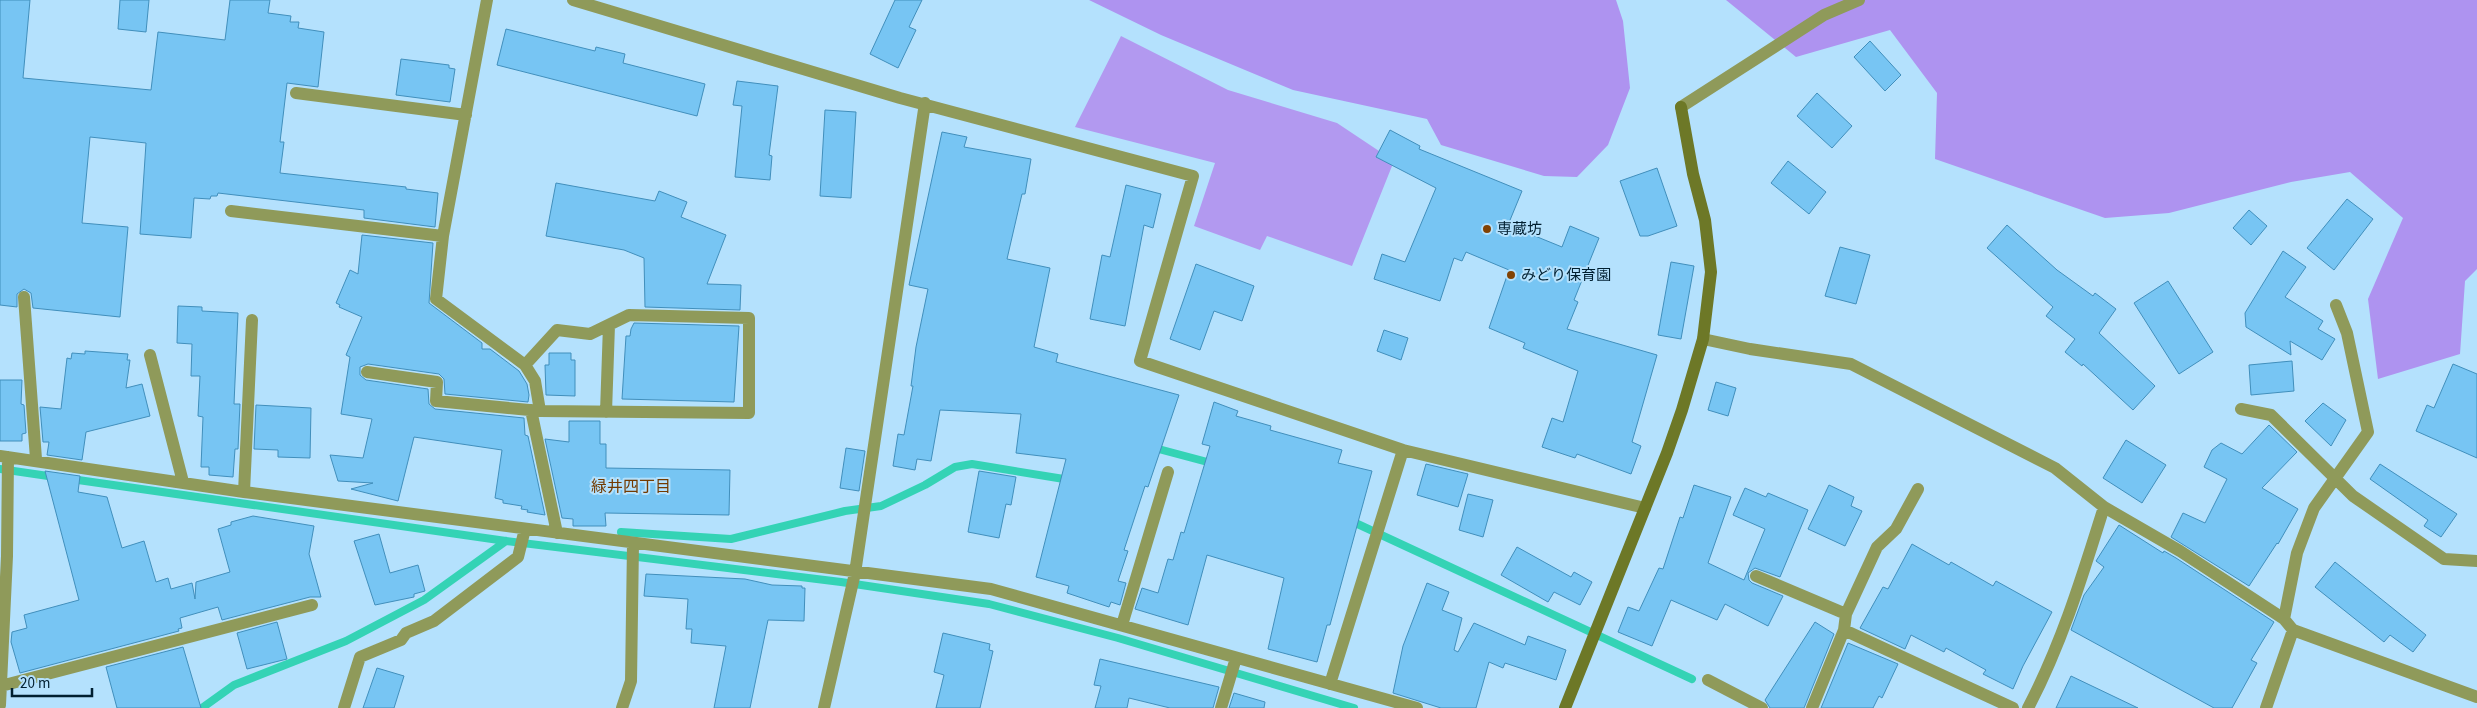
<svg xmlns="http://www.w3.org/2000/svg" width="2477" height="708" font-family="'Source Sans 3','Noto Sans JP',sans-serif">
<style>
.green{fill:#b299f0}
.forest{fill:#ae93f0}
.lines{fill:none;stroke-linecap:round;stroke-linejoin:round}
.stream{stroke:#34d3b5;stroke-width:8}
.building{fill:#77c5f3;stroke:#418fbc}
.street{stroke:#8f9a5a;stroke-width:12}
.secondary{stroke:#6d7827;stroke-width:12}
.poi-dot{fill:#814203;stroke:#b4e1fd;stroke-width:2}
.labels{text-anchor:middle;dominant-baseline:central;stroke-width:4;stroke-linejoin:round;paint-order:stroke}
.poi-label{font-size:15px;fill:#001f30;stroke:#b4e1fd;text-anchor:start}
.neighbourhood-label{font-size:16px;fill:#723a00;stroke:#b4e1fd}
</style>
<rect width="100%" height="100%" fill="#b4e1fd"/>
<path class="green" d="M 1121,36 L 1228,90 L 1337,123 L 1394,161 L 1352,266 L 1267,236 L 1260,250 L 1194,226 L 1215,163 L 1075,127 Z"/>
<path class="forest" d="M 1089,0 L 1616,0 L 1623,21 L 1630,88 L 1608,145 L 1577,177 L 1544,176 L 1441,145 L 1427,119 L 1293,90 L 1161,35 Z
M 1726,0 L 2477,0 L 2477,269 L 2465,281 L 2460,354 L 2378,379 L 2368,299 L 2403,218 L 2350,172 L 2291,182 L 2169,213 L 2105,218 L 1935,159 L 1937,93 L 1890,30 L 1796,57 Z"/>
<g class="lines">
<path class="stream" d="M 1151,447 L 1215,464
M 0,469 L 55,477
M 71,479 L 506,541 L 841,582 L 989,604 L 1118,638 L 1354,708
M 1349,520 L 1692,679
M 621,532 L 731,539 L 845,511 L 881,506 L 925,485 L 955,467 L 972,464 L 1070,480
M 202,708 L 234,685 L 346,641 L 424,600 L 506,541"/>
</g>
<path class="building" d="M 0,0 L 30,0 L 23,78 L 151,90 L 158,32 L 225,40 L 230,0 L 270,0 L 268,13 L 291,16 L 290,22 L 299,22 L 298,28 L 324,32 L 318,87 L 287,83 L 280,142 L 284,142 L 280,173 L 406,187 L 406,189 L 438,193 L 435,227 L 364,218 L 364,210 L 218,193 L 217,196 L 211,196 L 210,199 L 194,198 L 191,238 L 140,234 L 146,143 L 90,137 L 82,223 L 128,227 L 120,317 L 33,308 L 31,293 L 24,289 L 17,294 L 17,307 L 0,305 Z
M 120,0 L 149,0 L 146,32 L 118,29 Z
M 895,0 L 922,0 L 909,27 L 916,30 L 898,68 L 870,54 Z
M 506,29 L 595,51 L 596,47 L 625,54 L 623,63 L 705,84 L 697,116 L 497,65 Z
M 1870,41 L 1901,75 L 1885,91 L 1854,57 Z
M 401,59 L 449,65 L 449,68 L 455,69 L 450,102 L 396,95 Z
M 737,81 L 778,86 L 769,155 L 772,156 L 770,180 L 735,177 L 742,106 L 733,105 Z
M 1817,93 L 1852,126 L 1832,148 L 1797,116 Z
M 825,110 L 856,112 L 851,198 L 820,196 Z
M 1390,130 L 1420,146 L 1419,149 L 1522,191 L 1508,225 L 1562,247 L 1570,226 L 1599,238 L 1574,300 L 1578,302 L 1567,329 L 1657,355 L 1632,442 L 1641,446 L 1631,474 L 1577,454 L 1575,458 L 1542,447 L 1552,418 L 1563,422 L 1578,371 L 1523,348 L 1525,343 L 1489,328 L 1509,270 L 1466,252 L 1462,261 L 1454,258 L 1440,301 L 1374,279 L 1382,254 L 1405,262 L 1436,188 L 1376,157 Z
M 942,132 L 967,137 L 964,147 L 1031,159 L 1025,194 L 1022,194 L 1007,259 L 1050,268 L 1034,347 L 1058,354 L 1056,362 L 1179,395 L 1148,487 L 1145,486 L 1124,550 L 1128,551 L 1118,581 L 1126,583 L 1120,605 L 1111,602 L 1109,607 L 1067,593 L 1069,586 L 1036,577 L 1066,459 L 1016,453 L 1021,414 L 940,410 L 931,461 L 917,459 L 915,470 L 893,466 L 898,434 L 904,435 L 913,386 L 911,386 L 916,347 L 928,289 L 909,285 Z
M 1788,161 L 1826,192 L 1809,214 L 1771,183 Z
M 1657,168 L 1677,226 L 1648,236 L 1640,236 L 1620,181 Z
M 556,183 L 655,201 L 659,191 L 687,202 L 681,217 L 726,235 L 707,284 L 741,285 L 740,310 L 645,307 L 644,258 L 624,250 L 546,236 Z
M 1126,185 L 1161,194 L 1153,228 L 1144,225 L 1125,326 L 1090,319 L 1102,255 L 1110,257 Z
M 2347,199 L 2373,219 L 2334,270 L 2307,248 Z
M 2249,210 L 2267,226 L 2251,245 L 2233,228 Z
M 2007,225 L 2057,270 L 2093,296 L 2095,293 L 2116,309 L 2099,333 L 2155,386 L 2133,410 L 2083,364 L 2082,366 L 2065,352 L 2075,339 L 2046,316 L 2053,307 L 1987,248 Z
M 362,235 L 433,243 L 429,303 L 482,343 L 482,349 L 490,349 L 519,371 L 527,384 L 529,395 L 528,402 L 445,394 L 444,379 L 439,374 L 368,364 L 360,367 L 360,375 L 366,380 L 428,389 L 429,404 L 435,409 L 524,418 L 525,435 L 528,436 L 545,515 L 527,512 L 528,510 L 521,509 L 522,506 L 503,503 L 503,500 L 495,498 L 502,450 L 414,437 L 398,501 L 351,489 L 373,483 L 338,481 L 330,455 L 363,458 L 372,419 L 341,414 L 350,357 L 346,355 L 362,317 L 339,307 L 340,305 L 336,303 L 350,270 L 358,274 Z
M 1840,247 L 1870,255 L 1856,304 L 1825,296 Z
M 2283,251 L 2306,267 L 2285,297 L 2323,321 L 2318,329 L 2335,339 L 2322,360 L 2290,341 L 2291,355 L 2246,327 L 2245,313 Z
M 1671,262 L 1694,266 L 1681,339 L 1658,335 Z
M 1196,264 L 1254,286 L 1242,321 L 1214,311 L 1200,350 L 1170,339 Z
M 2168,281 L 2213,352 L 2179,374 L 2134,303 Z
M 178,306 L 202,307 L 202,311 L 238,313 L 234,404 L 240,404 L 238,449 L 235,449 L 233,477 L 209,475 L 209,467 L 201,467 L 203,417 L 198,416 L 200,376 L 191,376 L 192,344 L 177,343 Z
M 634,323 L 739,326 L 734,402 L 622,399 L 626,336 L 630,336 L 631,329 Z
M 1384,330 L 1408,338 L 1401,360 L 1377,351 Z
M 85,351 L 128,354 L 127,360 L 130,360 L 126,388 L 142,384 L 150,416 L 86,432 L 82,460 L 47,455 L 49,442 L 43,442 L 40,407 L 61,409 L 67,358 L 71,359 L 72,353 L 85,354 Z
M 549,353 L 571,353 L 571,360 L 575,360 L 575,396 L 546,395 L 545,365 L 549,365 Z
M 2292,361 L 2294,391 L 2251,395 L 2249,365 Z
M 2453,364 L 2477,374 L 2477,458 L 2416,431 L 2427,405 L 2434,408 Z
M 0,380 L 22,380 L 21,404 L 24,405 L 26,433 L 22,434 L 22,441 L 0,441 Z
M 1716,382 L 1736,388 L 1728,416 L 1708,410 Z
M 1214,402 L 1238,411 L 1236,416 L 1271,426 L 1270,430 L 1342,450 L 1338,463 L 1372,471 L 1330,625 L 1327,625 L 1317,662 L 1268,649 L 1284,578 L 1207,555 L 1188,625 L 1135,609 L 1142,588 L 1158,593 L 1168,559 L 1173,560 L 1181,532 L 1184,533 L 1210,446 L 1202,444 Z
M 2323,403 L 2346,420 L 2331,446 L 2305,421 Z
M 256,405 L 311,408 L 310,458 L 278,457 L 278,450 L 254,449 Z
M 569,421 L 600,421 L 600,444 L 606,444 L 606,468 L 730,470 L 729,515 L 605,513 L 606,526 L 573,526 L 573,519 L 562,518 L 545,439 L 569,442 Z
M 2269,425 L 2297,452 L 2262,488 L 2298,509 L 2278,544 L 2277,543 L 2249,586 L 2171,537 L 2183,513 L 2205,523 L 2227,479 L 2204,467 L 2212,450 L 2221,443 L 2242,454 Z
M 2126,440 L 2166,465 L 2142,503 L 2103,478 Z
M 846,448 L 865,451 L 859,491 L 840,488 Z
M 1426,464 L 1468,474 L 1458,507 L 1417,495 Z
M 2380,464 L 2457,514 L 2441,537 L 2424,526 L 2428,520 L 2370,479 Z
M 45,471 L 80,476 L 78,492 L 107,497 L 122,548 L 144,541 L 156,582 L 168,578 L 171,589 L 192,583 L 195,599 L 196,582 L 230,572 L 218,529 L 231,525 L 231,522 L 253,516 L 314,526 L 309,554 L 321,597 L 310,597 L 222,620 L 218,607 L 180,618 L 182,628 L 178,629 L 179,631 L 20,673 L 11,642 L 12,632 L 27,628 L 24,615 L 79,600 Z
M 979,471 L 1016,477 L 1011,505 L 1006,504 L 999,538 L 968,532 Z
M 1694,485 L 1731,497 L 1708,563 L 1744,580 L 1765,529 L 1733,515 L 1745,488 L 1766,497 L 1768,493 L 1808,510 L 1780,577 L 1755,568 L 1748,573 L 1749,580 L 1752,583 L 1783,596 L 1768,626 L 1725,604 L 1717,620 L 1671,600 L 1652,646 L 1618,632 L 1628,607 L 1639,611 L 1659,568 L 1663,569 L 1680,517 L 1683,518 Z
M 1829,485 L 1854,497 L 1851,506 L 1862,511 L 1845,546 L 1808,529 Z
M 1468,494 L 1493,500 L 1483,537 L 1459,530 Z
M 2119,525 L 2163,553 L 2164,551 L 2176,558 L 2274,622 L 2251,660 L 2257,663 L 2232,708 L 2214,708 L 2071,630 L 2084,595 L 2104,567 L 2096,561 Z
M 379,534 L 390,573 L 418,565 L 425,591 L 414,594 L 414,597 L 375,605 L 354,541 Z
M 1912,544 L 1949,565 L 1951,562 L 1993,586 L 1996,581 L 2052,612 L 2023,666 L 2013,689 L 1983,674 L 1986,670 L 1946,648 L 1944,652 L 1911,635 L 1905,649 L 1860,628 L 1883,587 L 1888,589 Z
M 1517,547 L 1571,577 L 1574,572 L 1592,582 L 1580,605 L 1554,592 L 1548,602 L 1501,575 Z
M 2335,562 L 2426,635 L 2413,652 L 2390,635 L 2384,642 L 2315,587 Z
M 646,574 L 745,579 L 772,585 L 802,586 L 802,588 L 805,588 L 804,621 L 768,620 L 750,708 L 714,708 L 726,646 L 691,643 L 692,629 L 686,629 L 688,599 L 644,596 Z
M 1427,583 L 1449,592 L 1442,610 L 1462,618 L 1454,650 L 1458,652 L 1474,623 L 1525,645 L 1528,636 L 1566,650 L 1556,680 L 1505,663 L 1503,668 L 1489,662 L 1476,708 L 1441,708 L 1393,693 L 1403,646 Z
M 277,622 L 287,659 L 247,669 L 237,633 Z
M 1815,622 L 1834,634 L 1804,708 L 1770,708 L 1765,700 Z
M 943,633 L 990,644 L 989,650 L 993,651 L 980,708 L 936,708 L 944,675 L 934,672 Z
M 1848,643 L 1898,664 L 1882,698 L 1879,696 L 1873,708 L 1821,708 Z
M 183,647 L 201,708 L 117,708 L 106,667 Z
M 1100,659 L 1219,687 L 1213,708 L 1170,708 L 1129,698 L 1127,708 L 1095,708 L 1101,686 L 1094,685 Z
M 377,668 L 404,676 L 394,708 L 363,708 Z
M 2071,676 L 2138,708 L 2056,708 Z
M 1234,693 L 1265,702 L 1264,708 L 1229,708 Z"/>
<g class="lines">
<path class="street" d="M 487,0 L 443,236 L 436,299 L 525,365 L 535,381 L 540,411
M 573,0 L 900,98 L 1193,176 L 1140,361 L 1403,450 L 1645,508
M 296,93 L 466,115
M 1681,107 L 1824,15 L 1859,0
M 231,211 L 443,236
M 24,297 L 36,459
M 1703,339 L 1750,349 L 1851,364 L 2055,468 L 2104,507 L 2180,551 L 2284,619 L 2293,630 L 2477,697
M 150,355 L 183,482
M 367,372 L 437,382 L 436,401 L 540,411 L 749,413 L 749,318 L 629,315 L 590,334 L 557,330 L 525,365
M 2241,409 L 2271,415 L 2353,496 L 2444,559 L 2477,561
M 531,410 L 557,533
M 606,412 L 609,325
M 0,456 L 244,492 L 991,589 L 1417,708
M 244,492 L 252,320
M 1756,576 L 1846,614
M 2284,619 L 2297,553 L 2314,508 L 2368,432 L 2347,333 L 2336,305
M 1122,625 L 1168,472
M 1844,630 L 2013,708
M 1708,680 L 1762,708
M 1330,684 L 1403,450
M 1,686 L 312,605
M 0,705 L 7,556 L 8,457
M 344,708 L 360,657 L 401,640 L 406,633 L 434,621 L 518,557 L 525,529
M 622,708 L 631,681 L 633,544
M 824,708 L 855,573 L 925,103
M 1221,708 L 1236,658
M 1812,708 L 1844,630 L 1846,614 L 1877,547 L 1896,529 L 1918,489
M 2028,708 C 2062,643 2082,577 2104,507
M 2266,708 L 2293,630"/>
<path class="secondary" d="M 1565,708 L 1667,453 L 1682,410 L 1703,339 L 1711,272 L 1705,220 L 1693,174 L 1681,107"/>
</g>
<g class="poi-dot">
<circle cx="1487" cy="229" r="5"/>
<circle cx="1511" cy="275" r="5"/>
</g>
<g class="labels">
<g class="poi-label">
<text x="1497" y="229">専蔵坊</text>
<text x="1521" y="275">みどり保育園</text>
</g>
<g class="neighbourhood-label">
<text x="631" y="487">緑井四丁目</text>
</g>
</g>
<path d="M12 688v8h80v-8" fill="none" stroke="#001f30" stroke-width="2.5"/>
<text x="20" y="688" font-size="15" fill="#001f30" stroke="#b4e1fd" stroke-width="4" paint-order="stroke">20 m</text>
</svg>
